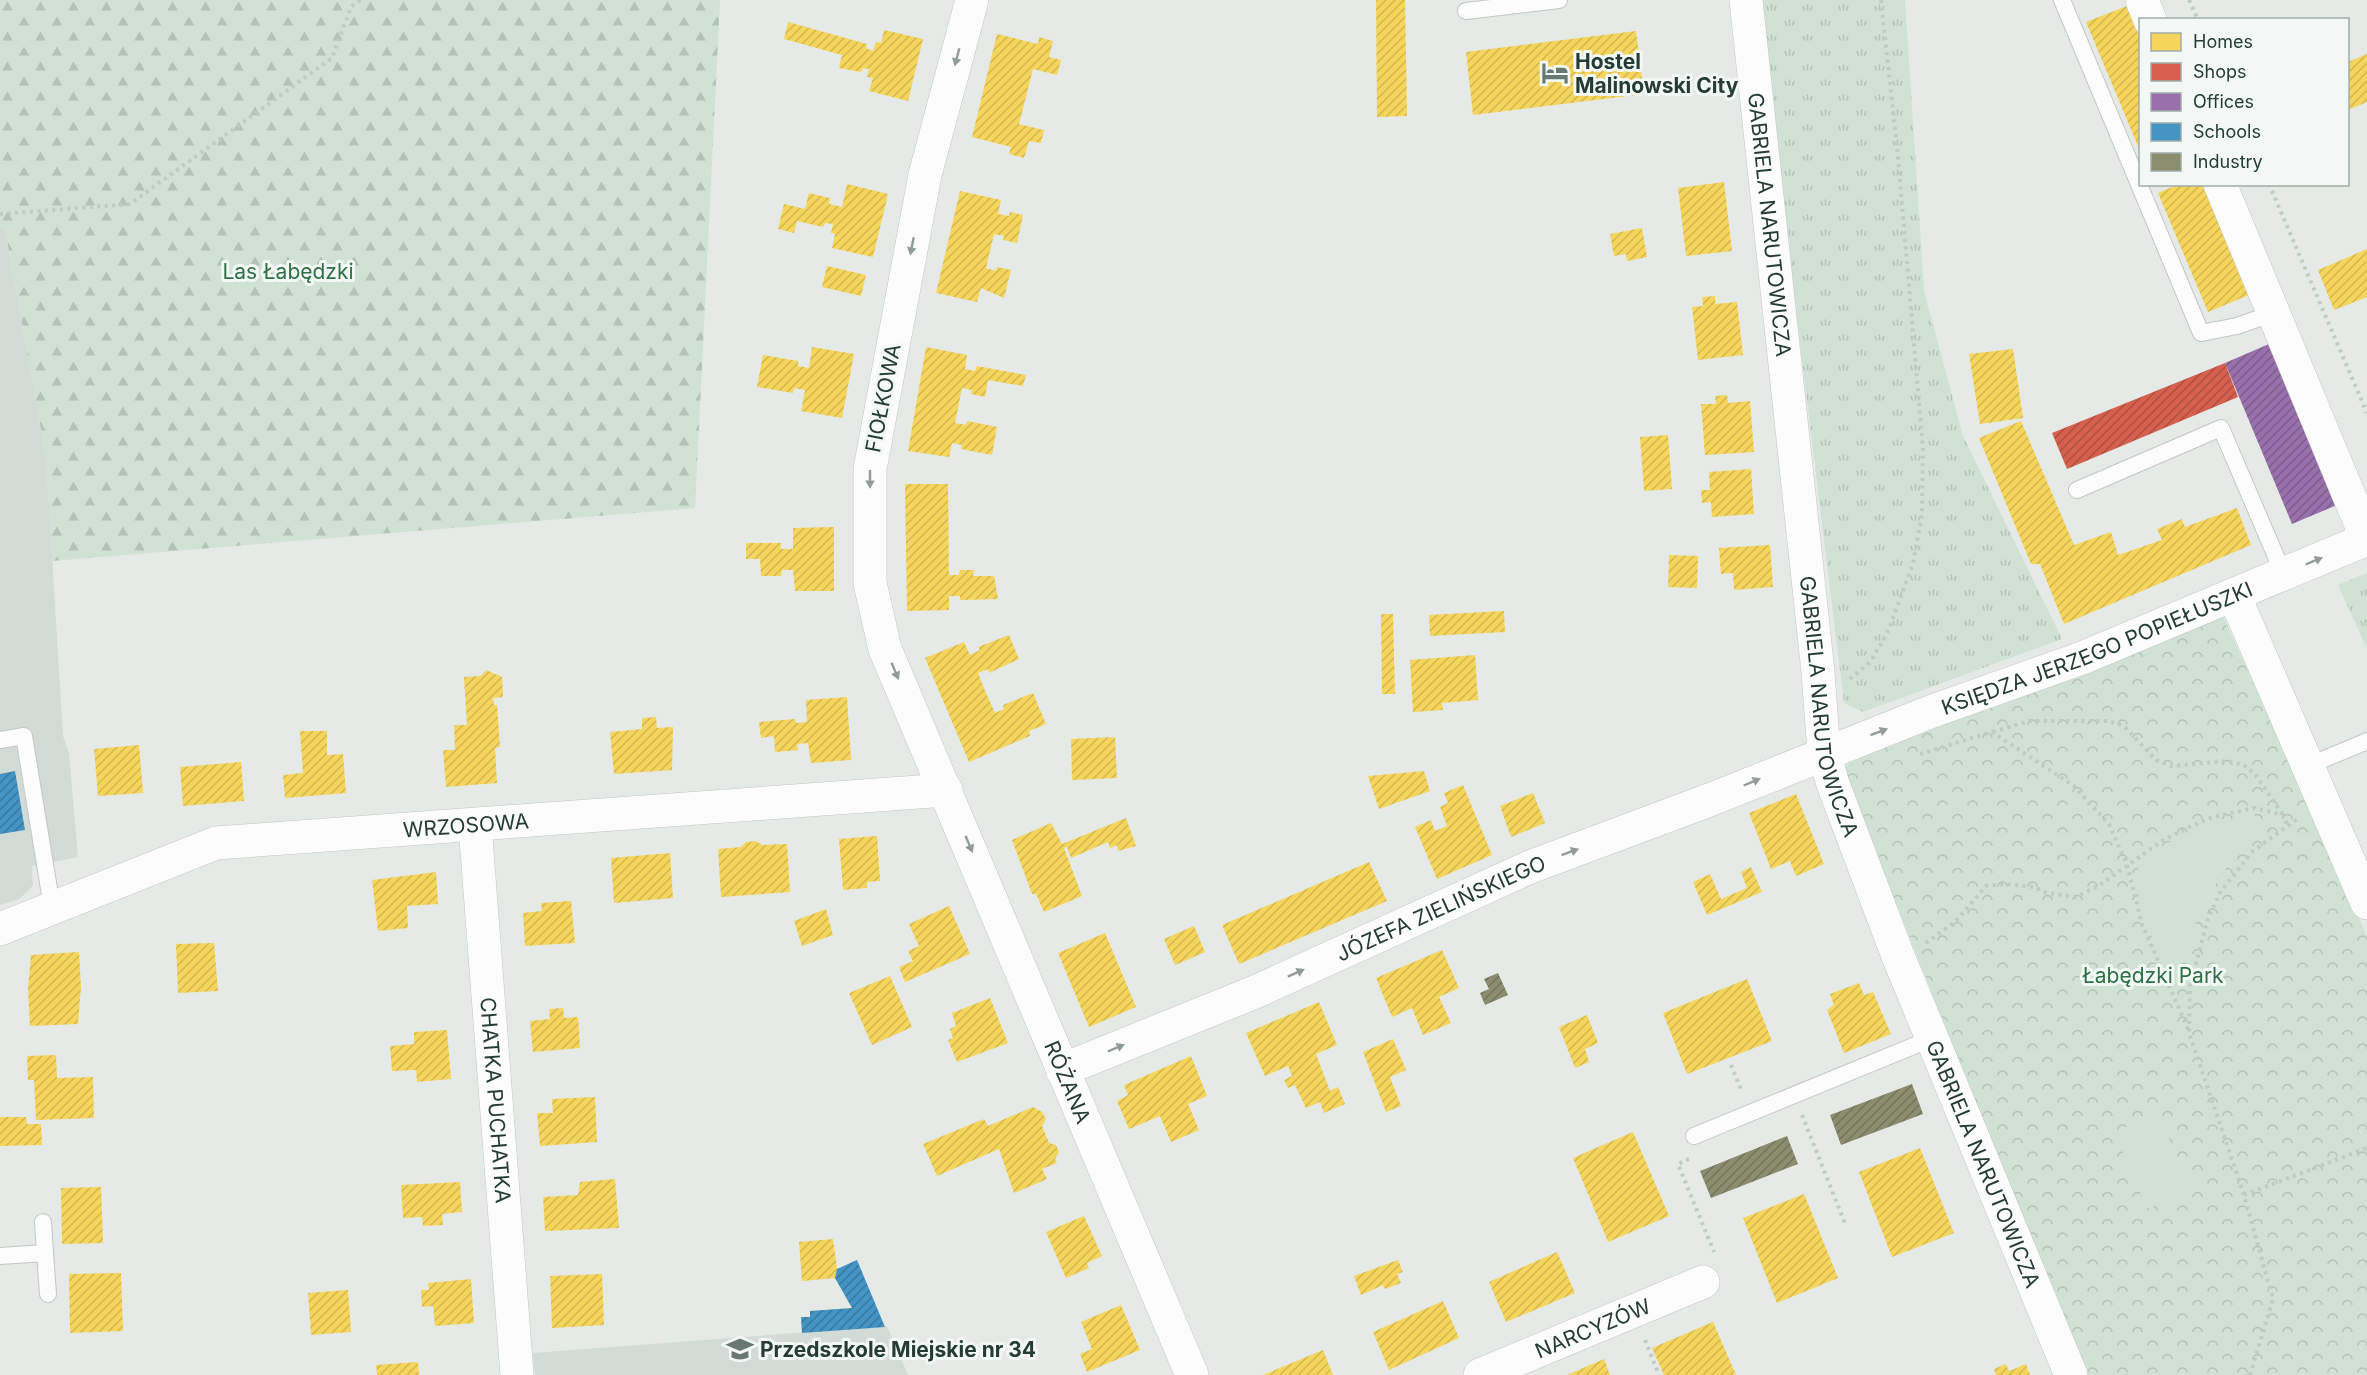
<svg xmlns="http://www.w3.org/2000/svg" width="2367" height="1375" font-family="Inter,sans-serif">
<style>
.built{fill:#d3dbd7}
.grass{fill:url(#grass-tufts)}
.forest{fill:url(#forest-firs)}
.park{fill:url(#park-crowns)}
.pitch{fill:#cfe2d4}
.homes{fill:url(#homes-hatch)}
.shops{fill:url(#shops-hatch)}
.offices{fill:url(#offices-hatch)}
.schools{fill:url(#schools-hatch)}
.industry{fill:url(#industry-hatch)}
.lines{fill:none;stroke-linecap:round;stroke-linejoin:round}
.lane-casing{stroke:#c2c7c4;stroke-width:18}
.street-casing{stroke:#c2c7c4;stroke-width:34}
.path{stroke:#c1cac5;stroke-width:4;stroke-dasharray:3 4.5;stroke-linecap:butt}
.lane{stroke:#fbfcfb;stroke-width:16}
.street{stroke:#fbfcfb;stroke-width:33}
.oneway{fill:#909c98}
.labels{text-anchor:middle;dominant-baseline:central;stroke-width:6;stroke-linejoin:round;paint-order:stroke}
.poi-label{font-size:21px;font-weight:bold;fill:#243c34;stroke:#f3f8f6;text-anchor:start}
.street-label{font-size:21px;fill:#243c34;stroke:#f3f8f6}
.park-label{font-size:21px;fill:#307046;stroke:#f3f8f6}
</style>
<defs>
<pattern id="grass-tufts" width="24" height="20" patternUnits="userSpaceOnUse" patternTransform="scale(1.5)"><rect width="24" height="20" fill="#cfe2d4"/><path d="M3 7l-1-3M5 7V3M7 7l1-3M15 17l-1-3M17 17v-4M19 17l1-3" fill="none" stroke="#b2c3b7"/></pattern>
<pattern id="forest-firs" width="22" height="20" patternUnits="userSpaceOnUse" patternTransform="scale(1.5)"><rect width="22" height="20" fill="#cfe2d4"/><path d="M5 1l3.5 6h-7zM16 11l3.5 6h-7z" fill="#b2c3b7"/></pattern>
<pattern id="park-crowns" width="20" height="18" patternUnits="userSpaceOnUse" patternTransform="scale(1.5)"><rect width="20" height="18" fill="#cfe2d4"/><path d="M2 6a3 3 0 1 1 6 0M12 15a3 3 0 1 1 6 0" fill="none" stroke="#b2c3b7"/></pattern>
<pattern id="homes-hatch" width="6" height="6" patternUnits="userSpaceOnUse" patternTransform="scale(1.5)"><rect width="6" height="6" fill="#f6d55c"/><path d="M-1 1l2-2M0 6l6-6M5 7l2-2" fill="none" stroke="#d3b851"/></pattern>
<pattern id="shops-hatch" width="6" height="6" patternUnits="userSpaceOnUse" patternTransform="scale(1.5)"><rect width="6" height="6" fill="#d6604d"/><path d="M-1 1l2-2M0 6l6-6M5 7l2-2" fill="none" stroke="#ad5041"/></pattern>
<pattern id="offices-hatch" width="6" height="6" patternUnits="userSpaceOnUse" patternTransform="scale(1.5)"><rect width="6" height="6" fill="#9970ab"/><path d="M-1 1l2-2M0 6l6-6M5 7l2-2" fill="none" stroke="#7d5d8c"/></pattern>
<pattern id="schools-hatch" width="6" height="6" patternUnits="userSpaceOnUse" patternTransform="scale(1.5)"><rect width="6" height="6" fill="#4393c3"/><path d="M-1 1l2-2M0 6l6-6M5 7l2-2" fill="none" stroke="#38799f"/></pattern>
<pattern id="industry-hatch" width="6" height="6" patternUnits="userSpaceOnUse" patternTransform="scale(1.5)"><rect width="6" height="6" fill="#8c8c6e"/><path d="M-1 1l2-2M0 6l6-6M5 7l2-2" fill="none" stroke="#72745b"/></pattern>
</defs>
<rect width="100%" height="100%" fill="#e5eae7"/>
<path class="built" d="M 0,229 L 5,229 L 46,457 L 63,736 L 69,753 L 78,857 L 32,866 L 33,885 L 27,892 L 19,899 L 0,905 Z
M 887,1326 L 908,1375 L 535,1375 L 533,1353 Z"/>
<path class="grass" d="M 1758,0 L 1905,0 L 1924,291 L 1963,436 L 2062,639 L 1863,712 L 1844,703 Z
M 2367,573 L 2367,649 L 2338,585 Z"/>
<path class="forest" d="M 0,0 L 720,0 L 695,508 L 52,561 L 46,457 L 5,229 L 0,229 Z"/>
<path class="park" d="M 2223,616 L 2367,936 L 2367,1375 L 2084,1375 L 1844,772 L 1849,756 Z"/>
<path class="pitch" d="M 2251,814 L 2260,818 L 2262,829 C 2215,874 2196,910 2180,973 L 2171,976 C 2159,960 2151,935 2145,916 C 2141,902 2132,885 2137,871 C 2146,842 2224,821 2251,814 Z
M 2158,1113 L 2192,1191 L 2147,1209 L 2114,1132 Z"/>
<path class="homes" d="M 1376,0 L 1405,0 L 1407,116 L 1377,117 Z
M 2127,6 L 2140,38 L 2140,151 L 2086,22 Z
M 788,22 L 867,44 L 866,48 L 873,51 L 876,42 L 881,43 L 884,30 L 923,39 L 908,101 L 869,91 L 873,78 L 867,77 L 869,69 L 863,68 L 861,72 L 839,68 L 842,55 L 784,39 Z
M 1636,31 L 1644,94 L 1473,115 L 1466,52 Z
M 997,34 L 1038,44 L 1039,37 L 1053,41 L 1049,57 L 1061,60 L 1057,75 L 1033,69 L 1019,124 L 1044,130 L 1041,143 L 1029,141 L 1024,158 L 1009,154 L 1011,147 L 972,137 Z
M 2367,54 L 2367,102 L 2348,110 L 2348,62 Z
M 1724,182 L 1732,251 L 1686,256 L 1678,188 Z
M 847,184 L 888,194 L 873,257 L 832,248 L 835,234 L 831,233 L 833,224 L 825,223 L 823,227 L 797,221 L 794,233 L 778,229 L 784,204 L 805,209 L 809,193 L 830,198 L 829,204 L 842,207 Z
M 2179,184 L 2202,184 L 2249,295 L 2208,312 L 2158,193 Z
M 960,191 L 1001,200 L 998,214 L 1009,216 L 1010,212 L 1023,215 L 1017,243 L 1003,240 L 1004,236 L 994,234 L 986,268 L 996,271 L 997,267 L 1011,270 L 1004,298 L 981,288 L 977,302 L 936,293 Z
M 1642,228 L 1647,257 L 1627,261 L 1626,254 L 1614,256 L 1610,234 Z
M 2367,249 L 2367,297 L 2334,310 L 2318,270 Z
M 827,266 L 866,275 L 861,296 L 822,287 Z
M 1715,296 L 1715,304 L 1737,302 L 1743,355 L 1698,360 L 1692,307 L 1703,306 L 1702,297 Z
M 812,347 L 854,354 L 842,418 L 801,411 L 805,390 L 794,388 L 793,393 L 757,387 L 763,355 L 798,361 L 798,366 L 809,368 Z
M 926,347 L 967,355 L 965,369 L 975,371 L 977,366 L 1026,375 L 1023,386 L 988,380 L 985,397 L 971,394 L 972,390 L 962,388 L 955,423 L 966,425 L 967,421 L 997,427 L 992,455 L 961,449 L 962,445 L 952,443 L 949,457 L 908,451 Z
M 2013,349 L 2023,418 L 1980,424 L 1969,354 Z
M 1727,395 L 1728,403 L 1750,401 L 1754,452 L 1705,455 L 1701,404 L 1716,404 L 1715,396 Z
M 2021,421 L 2074,545 L 2111,532 L 2118,555 L 2162,540 L 2157,529 L 2182,519 L 2185,527 L 2237,508 L 2251,545 L 2064,624 L 2040,564 L 2031,564 L 1979,438 Z
M 1668,435 L 1672,489 L 1644,491 L 1640,437 Z
M 1751,469 L 1754,514 L 1712,517 L 1711,502 L 1702,503 L 1701,490 L 1710,490 L 1709,472 Z
M 905,484 L 948,484 L 949,575 L 959,575 L 960,570 L 974,570 L 973,576 L 994,576 L 998,599 L 960,600 L 960,596 L 949,596 L 949,610 L 907,611 Z
M 834,527 L 834,591 L 795,591 L 793,570 L 782,570 L 781,576 L 761,576 L 760,559 L 746,559 L 746,543 L 781,543 L 781,549 L 793,549 L 793,528 Z
M 1770,545 L 1773,587 L 1734,590 L 1733,573 L 1721,574 L 1719,548 Z
M 1669,555 L 1698,556 L 1697,588 L 1668,587 Z
M 1504,611 L 1505,632 L 1430,636 L 1429,615 Z
M 1381,614 L 1393,614 L 1395,694 L 1382,694 Z
M 1009,635 L 1019,659 L 989,673 L 988,669 L 978,673 L 986,693 L 995,713 L 1004,709 L 1003,705 L 1033,693 L 1046,724 L 1029,731 L 1030,736 L 969,762 L 925,658 L 964,642 L 970,655 L 980,650 L 978,647 Z
M 1475,655 L 1478,700 L 1442,703 L 1443,710 L 1413,712 L 1410,660 Z
M 486,670 L 502,677 L 503,697 L 493,698 L 494,705 L 497,705 L 500,747 L 495,748 L 497,783 L 446,787 L 443,750 L 455,750 L 454,725 L 467,725 L 464,677 L 481,676 Z
M 847,697 L 851,760 L 811,763 L 808,743 L 797,744 L 798,750 L 775,752 L 774,736 L 761,738 L 759,722 L 795,719 L 796,723 L 807,722 L 806,700 Z
M 656,717 L 657,728 L 673,727 L 672,770 L 614,774 L 610,732 L 642,729 L 642,718 Z
M 300,731 L 327,731 L 327,755 L 343,754 L 346,793 L 285,798 L 283,775 L 303,773 Z
M 1115,737 L 1117,778 L 1072,780 L 1071,739 Z
M 139,745 L 143,793 L 98,796 L 94,749 Z
M 241,762 L 244,801 L 183,806 L 180,767 Z
M 1424,771 L 1430,791 L 1379,809 L 1368,776 Z
M 1463,785 L 1492,855 L 1437,879 L 1415,827 L 1431,820 L 1435,831 L 1447,826 L 1440,807 L 1448,803 L 1444,793 Z
M 1533,793 L 1545,823 L 1511,837 L 1500,806 Z
M 1796,794 L 1824,864 L 1796,876 L 1790,861 L 1771,869 L 1749,813 Z
M 1126,818 L 1136,846 L 1118,851 L 1117,845 L 1110,848 L 1108,842 L 1071,858 L 1067,847 L 1064,848 L 1082,896 L 1044,912 L 1036,894 L 1032,894 L 1012,840 L 1051,823 L 1064,848 L 1062,844 Z
M 877,836 L 880,881 L 867,882 L 867,888 L 843,890 L 839,839 Z
M 756,841 L 762,845 L 787,844 L 790,892 L 721,897 L 718,849 L 741,847 L 746,842 Z
M 670,853 L 673,898 L 614,903 L 611,858 Z
M 1369,862 L 1387,901 L 1239,964 L 1222,925 Z
M 1751,867 L 1762,892 L 1707,915 L 1693,882 L 1710,874 L 1721,899 L 1747,888 L 1741,872 Z
M 436,872 L 438,904 L 407,906 L 408,928 L 378,931 L 372,880 Z
M 571,901 L 575,943 L 525,946 L 523,913 L 542,911 L 541,903 Z
M 949,906 L 970,954 L 905,982 L 899,967 L 913,961 L 908,951 L 919,946 L 909,924 Z
M 826,909 L 833,935 L 802,946 L 794,921 Z
M 1194,926 L 1205,952 L 1175,965 L 1164,939 Z
M 1105,933 L 1136,1007 L 1089,1027 L 1058,953 Z
M 214,943 L 218,991 L 178,993 L 176,944 Z
M 1442,950 L 1459,988 L 1439,997 L 1451,1023 L 1423,1035 L 1412,1008 L 1392,1017 L 1376,978 Z
M 79,952 L 81,987 L 78,1024 L 30,1026 L 28,989 L 31,955 Z
M 890,976 L 912,1027 L 872,1045 L 849,993 Z
M 1747,979 L 1772,1041 L 1687,1074 L 1663,1013 Z
M 1859,983 L 1864,995 L 1873,992 L 1891,1034 L 1844,1053 L 1827,1010 L 1834,1005 L 1830,994 Z
M 990,998 L 1008,1043 L 957,1062 L 948,1040 L 953,1038 L 950,1029 L 956,1026 L 952,1013 Z
M 1319,1002 L 1337,1045 L 1316,1054 L 1330,1091 L 1338,1087 L 1345,1104 L 1324,1113 L 1320,1102 L 1306,1108 L 1295,1085 L 1288,1088 L 1284,1080 L 1292,1076 L 1288,1066 L 1265,1076 L 1246,1033 Z
M 563,1008 L 564,1018 L 578,1017 L 580,1048 L 533,1052 L 530,1021 L 550,1019 L 549,1009 Z
M 1587,1015 L 1598,1043 L 1585,1049 L 1589,1062 L 1575,1068 L 1559,1027 Z
M 447,1030 L 451,1079 L 417,1082 L 416,1070 L 392,1071 L 390,1046 L 414,1044 L 414,1032 Z
M 1393,1039 L 1406,1070 L 1390,1077 L 1401,1106 L 1386,1112 L 1363,1052 Z
M 56,1055 L 57,1078 L 93,1077 L 94,1118 L 36,1120 L 34,1080 L 28,1080 L 27,1056 Z
M 1191,1056 L 1207,1096 L 1188,1104 L 1199,1130 L 1171,1142 L 1160,1116 L 1129,1129 L 1117,1101 L 1128,1095 L 1124,1085 Z
M 595,1097 L 597,1142 L 540,1146 L 537,1113 L 553,1113 L 552,1099 Z
M 1033,1107 L 1042,1112 L 1046,1119 L 1042,1126 L 1049,1143 L 1056,1145 L 1059,1152 L 1055,1159 L 1057,1163 L 1042,1169 L 1047,1179 L 1014,1193 L 999,1149 L 937,1176 L 923,1144 L 984,1119 L 988,1126 Z
M 0,1117 L 26,1117 L 27,1124 L 41,1124 L 42,1145 L 0,1146 Z
M 1633,1132 L 1669,1216 L 1608,1242 L 1573,1158 Z
M 1920,1148 L 1954,1233 L 1892,1257 L 1859,1172 Z
M 615,1179 L 619,1228 L 545,1231 L 543,1197 L 578,1195 L 580,1182 Z
M 460,1182 L 462,1212 L 442,1214 L 443,1225 L 423,1226 L 422,1217 L 403,1218 L 401,1185 Z
M 101,1187 L 103,1243 L 62,1244 L 61,1188 Z
M 1804,1194 L 1838,1278 L 1777,1303 L 1743,1218 Z
M 1084,1216 L 1102,1256 L 1087,1263 L 1089,1268 L 1066,1278 L 1046,1232 Z
M 833,1239 L 837,1269 L 835,1278 L 802,1281 L 799,1242 Z
M 1557,1252 L 1575,1293 L 1506,1322 L 1489,1282 Z
M 1398,1260 L 1403,1272 L 1397,1274 L 1401,1283 L 1385,1289 L 1383,1285 L 1361,1295 L 1354,1276 Z
M 121,1273 L 123,1331 L 70,1333 L 69,1274 Z
M 602,1274 L 604,1325 L 552,1328 L 550,1276 Z
M 471,1279 L 474,1323 L 435,1326 L 433,1306 L 422,1307 L 421,1290 L 429,1290 L 428,1283 Z
M 348,1290 L 351,1332 L 311,1335 L 308,1293 Z
M 1443,1301 L 1459,1338 L 1389,1370 L 1373,1332 Z
M 1121,1305 L 1140,1350 L 1087,1372 L 1080,1354 L 1092,1349 L 1081,1322 Z
M 1713,1322 L 1736,1375 L 1664,1375 L 1652,1348 Z
M 1323,1350 L 1333,1375 L 1263,1375 Z
M 1604,1359 L 1610,1375 L 1567,1375 Z
M 418,1362 L 419,1375 L 377,1375 L 376,1365 Z
M 2006,1364 L 2009,1371 L 2026,1364 L 2030,1375 L 1996,1375 L 1994,1369 Z"/>
<path class="shops" d="M 2225,363 L 2238,397 L 2067,469 L 2052,433 Z"/>
<path class="offices" d="M 2269,344 L 2337,505 L 2292,524 L 2225,363 Z"/>
<path class="schools" d="M 15,771 L 25,830 L 0,834 L 0,774 Z
M 857,1260 L 885,1327 L 802,1333 L 801,1317 L 810,1317 L 810,1311 L 852,1308 L 835,1278 L 837,1269 Z"/>
<path class="industry" d="M 1498,973 L 1508,995 L 1485,1005 L 1480,993 L 1489,989 L 1484,979 Z
M 1912,1084 L 1923,1114 L 1841,1145 L 1830,1115 Z
M 1787,1136 L 1798,1164 L 1711,1198 L 1700,1171 Z"/>
<g class="lines">
<defs>
<path id="lane" d="M 2062,0 L 2201,333 L 2237,326 L 2274,313
M 1466,11 L 1559,0
M 2077,490 L 2221,428 L 2283,573
M 0,740 L 24,736 L 52,907
M 2310,765 L 2367,741
M 1694,1136 L 1933,1038
M 45,1253 L 48,1294
M 0,1256 L 45,1253 L 43,1222"/>
<g id="street">
<path id="s1" d="M 972,0 L 925,175 L 870,469 L 870,583 L 885,649 L 1192,1375"/>
<path id="s2" d="M 1746,0 L 1818,672 L 1824,753 L 1833,784 L 1898,956 L 2071,1375"/>
<path d="M 2142,0 L 2150,20"/>
<path d="M 2220,184 L 2367,539"/>
<path d="M 2234,595 L 2367,903"/>
<path id="s3" d="M 475,825 L 517,1375"/>
<path id="s4" d="M 0,929 L 216,843 L 946,790"/>
<path id="s5" d="M 1062,1070 L 1255,992 L 1530,867 L 1712,799 L 1930,712 L 2082,658 L 2367,539"/>
<path id="s6" d="M 1480,1375 L 1703,1282"/>
</g>
</defs>
<use href="#lane" class="lane-casing"/>
<use href="#street" class="street-casing"/>
<path class="path" d="M 2189,0 L 2198,20
M 2269,184 L 2367,413
M 0,214 L 130,204 L 332,58 L 351,7 L 360,0
M 1850,679 L 1870,662 L 1887,634 L 1913,564 L 1922,514 L 1923,450 L 1898,157 L 1881,0
M 1993,732 L 2029,721 L 2108,721 L 2124,726 L 2156,760 L 2171,766 L 2227,761 L 2244,765 L 2255,774 L 2283,815
M 1920,754 L 1992,732 L 2074,786 L 2109,824 L 2127,865 L 2142,924 L 2188,1029
M 1926,943 L 1956,921 L 1986,886 L 2005,884 L 2034,887 L 2047,893 L 2076,897 L 2100,885 L 2162,841 L 2187,828 L 2213,817 L 2255,808 L 2283,815 L 2287,824
M 1731,1065 L 1742,1092
M 1802,1115 L 1846,1226
M 1689,1159 L 1678,1164 L 1714,1252
M 2244,1195 L 2367,1148
M 1645,1340 L 1659,1375
M 2250,1375 L 2273,1299 L 2244,1195 L 2189,1033 L 2190,986 L 2208,918 L 2221,891 L 2253,851 L 2297,819"/>
<use href="#lane" class="lane"/>
<use href="#street" class="street"/>
</g>
<defs><path id="oneway-solid" d="M-6-.8H1V-3.2L6.5 0L1 3.2V.8H-6Z" transform="scale(1.5)"/></defs>
<g class="oneway">
<use href="#oneway-solid" transform="translate(957 57) rotate(105)"/>
<use href="#oneway-solid" transform="translate(912 246) rotate(101)"/>
<use href="#oneway-solid" transform="translate(870 479) rotate(90)"/>
<use href="#oneway-solid" transform="translate(2314 561) rotate(-23)"/>
<use href="#oneway-solid" transform="translate(895 671) rotate(67)"/>
<use href="#oneway-solid" transform="translate(1879 732) rotate(-21)"/>
<use href="#oneway-solid" transform="translate(1752 782) rotate(-23)"/>
<use href="#oneway-solid" transform="translate(969 844) rotate(67)"/>
<use href="#oneway-solid" transform="translate(1570 852) rotate(-20)"/>
<use href="#oneway-solid" transform="translate(1296 973) rotate(-24)"/>
<use href="#oneway-solid" transform="translate(1116 1048) rotate(-23)"/>
</g>
<defs>
<symbol id="hotel-bare" viewBox="-9 -9 18 18"><path d="M-6-4.5h1.5V1H6V5H4.5V3h-9V5H-6ZM-4 0a1.8 1.8 0 1 1 3.6 0ZM.5 0V-2.5h3Q6-2.5 6 0Z" fill="#687973" stroke="#f3f8f6" stroke-width="2.5" paint-order="stroke"/></symbol>
<symbol id="school-bare" viewBox="-9 -9 18 18"><path d="M0-5L7-2L0 1L-7-2ZM-4 1L0 2.5L4 1V4Q0 6-4 4Z" fill="#687973" stroke="#f3f8f6" stroke-width="2.5" paint-order="stroke"/></symbol>
</defs>
<g fill-rule="evenodd">
<use href="#hotel-bare" x="1536" y="54" width="38" height="38"/>
<use href="#school-bare" x="721" y="1330" width="38" height="38"/>
</g>
<g class="labels">
<g class="poi-label">
<text x="1575" y="61">Hostel<tspan x="1575" dy="24">Malinowski City</tspan></text>
<text x="760" y="1349">Przedszkole Miejskie nr 34</text>
</g>
<g class="street-label">
<text stroke="none"><textPath href="#s2" startOffset="226">GABRIELA NARUTOWICZA</textPath></text>
<text transform="translate(883 398) rotate(-79)">FIOŁKOWA</text>
<text stroke="none"><textPath href="#s5" startOffset="1118">KSIĘDZA JERZEGO POPIEŁUSZKI</textPath></text>
<text stroke="none"><textPath href="#s2" startOffset="712">GABRIELA NARUTOWICZA</textPath></text>
<text stroke="none"><textPath href="#s4" startOffset="483">WRZOSOWA</textPath></text>
<text stroke="none"><textPath href="#s5" startOffset="412">JÓZEFA ZIELIŃSKIEGO</textPath></text>
<text stroke="none"><textPath href="#s1" startOffset="1132">RÓŻANA</textPath></text>
<text stroke="none"><textPath href="#s3" startOffset="276">CHATKA PUCHATKA</textPath></text>
<text stroke="none"><textPath href="#s2" startOffset="1198">GABRIELA NARUTOWICZA</textPath></text>
<text stroke="none"><textPath href="#s6" startOffset="122">NARCYZÓW</textPath></text>
</g>
<g class="park-label">
<text x="288" y="271">Las Łabędzki</text>
<text x="2153" y="975">Łabędzki Park</text>
</g>
</g>
<rect x="2139" y="18" width="210" height="168" fill="#f3f8f6" stroke="#a0ada8" stroke-width="1.5"/>
<rect x="2151" y="33" width="30" height="18" fill="#f6d55c" stroke="#a0ada8" stroke-width="1.5"/>
<text x="2193" y="48" font-size="18" fill="#243c34">Homes</text>
<rect x="2151" y="63" width="30" height="18" fill="#d6604d" stroke="#a0ada8" stroke-width="1.5"/>
<text x="2193" y="78" font-size="18" fill="#243c34">Shops</text>
<rect x="2151" y="93" width="30" height="18" fill="#9970ab" stroke="#a0ada8" stroke-width="1.5"/>
<text x="2193" y="108" font-size="18" fill="#243c34">Offices</text>
<rect x="2151" y="123" width="30" height="18" fill="#4393c3" stroke="#a0ada8" stroke-width="1.5"/>
<text x="2193" y="138" font-size="18" fill="#243c34">Schools</text>
<rect x="2151" y="153" width="30" height="18" fill="#8c8c6e" stroke="#a0ada8" stroke-width="1.5"/>
<text x="2193" y="168" font-size="18" fill="#243c34">Industry</text>
</svg>
